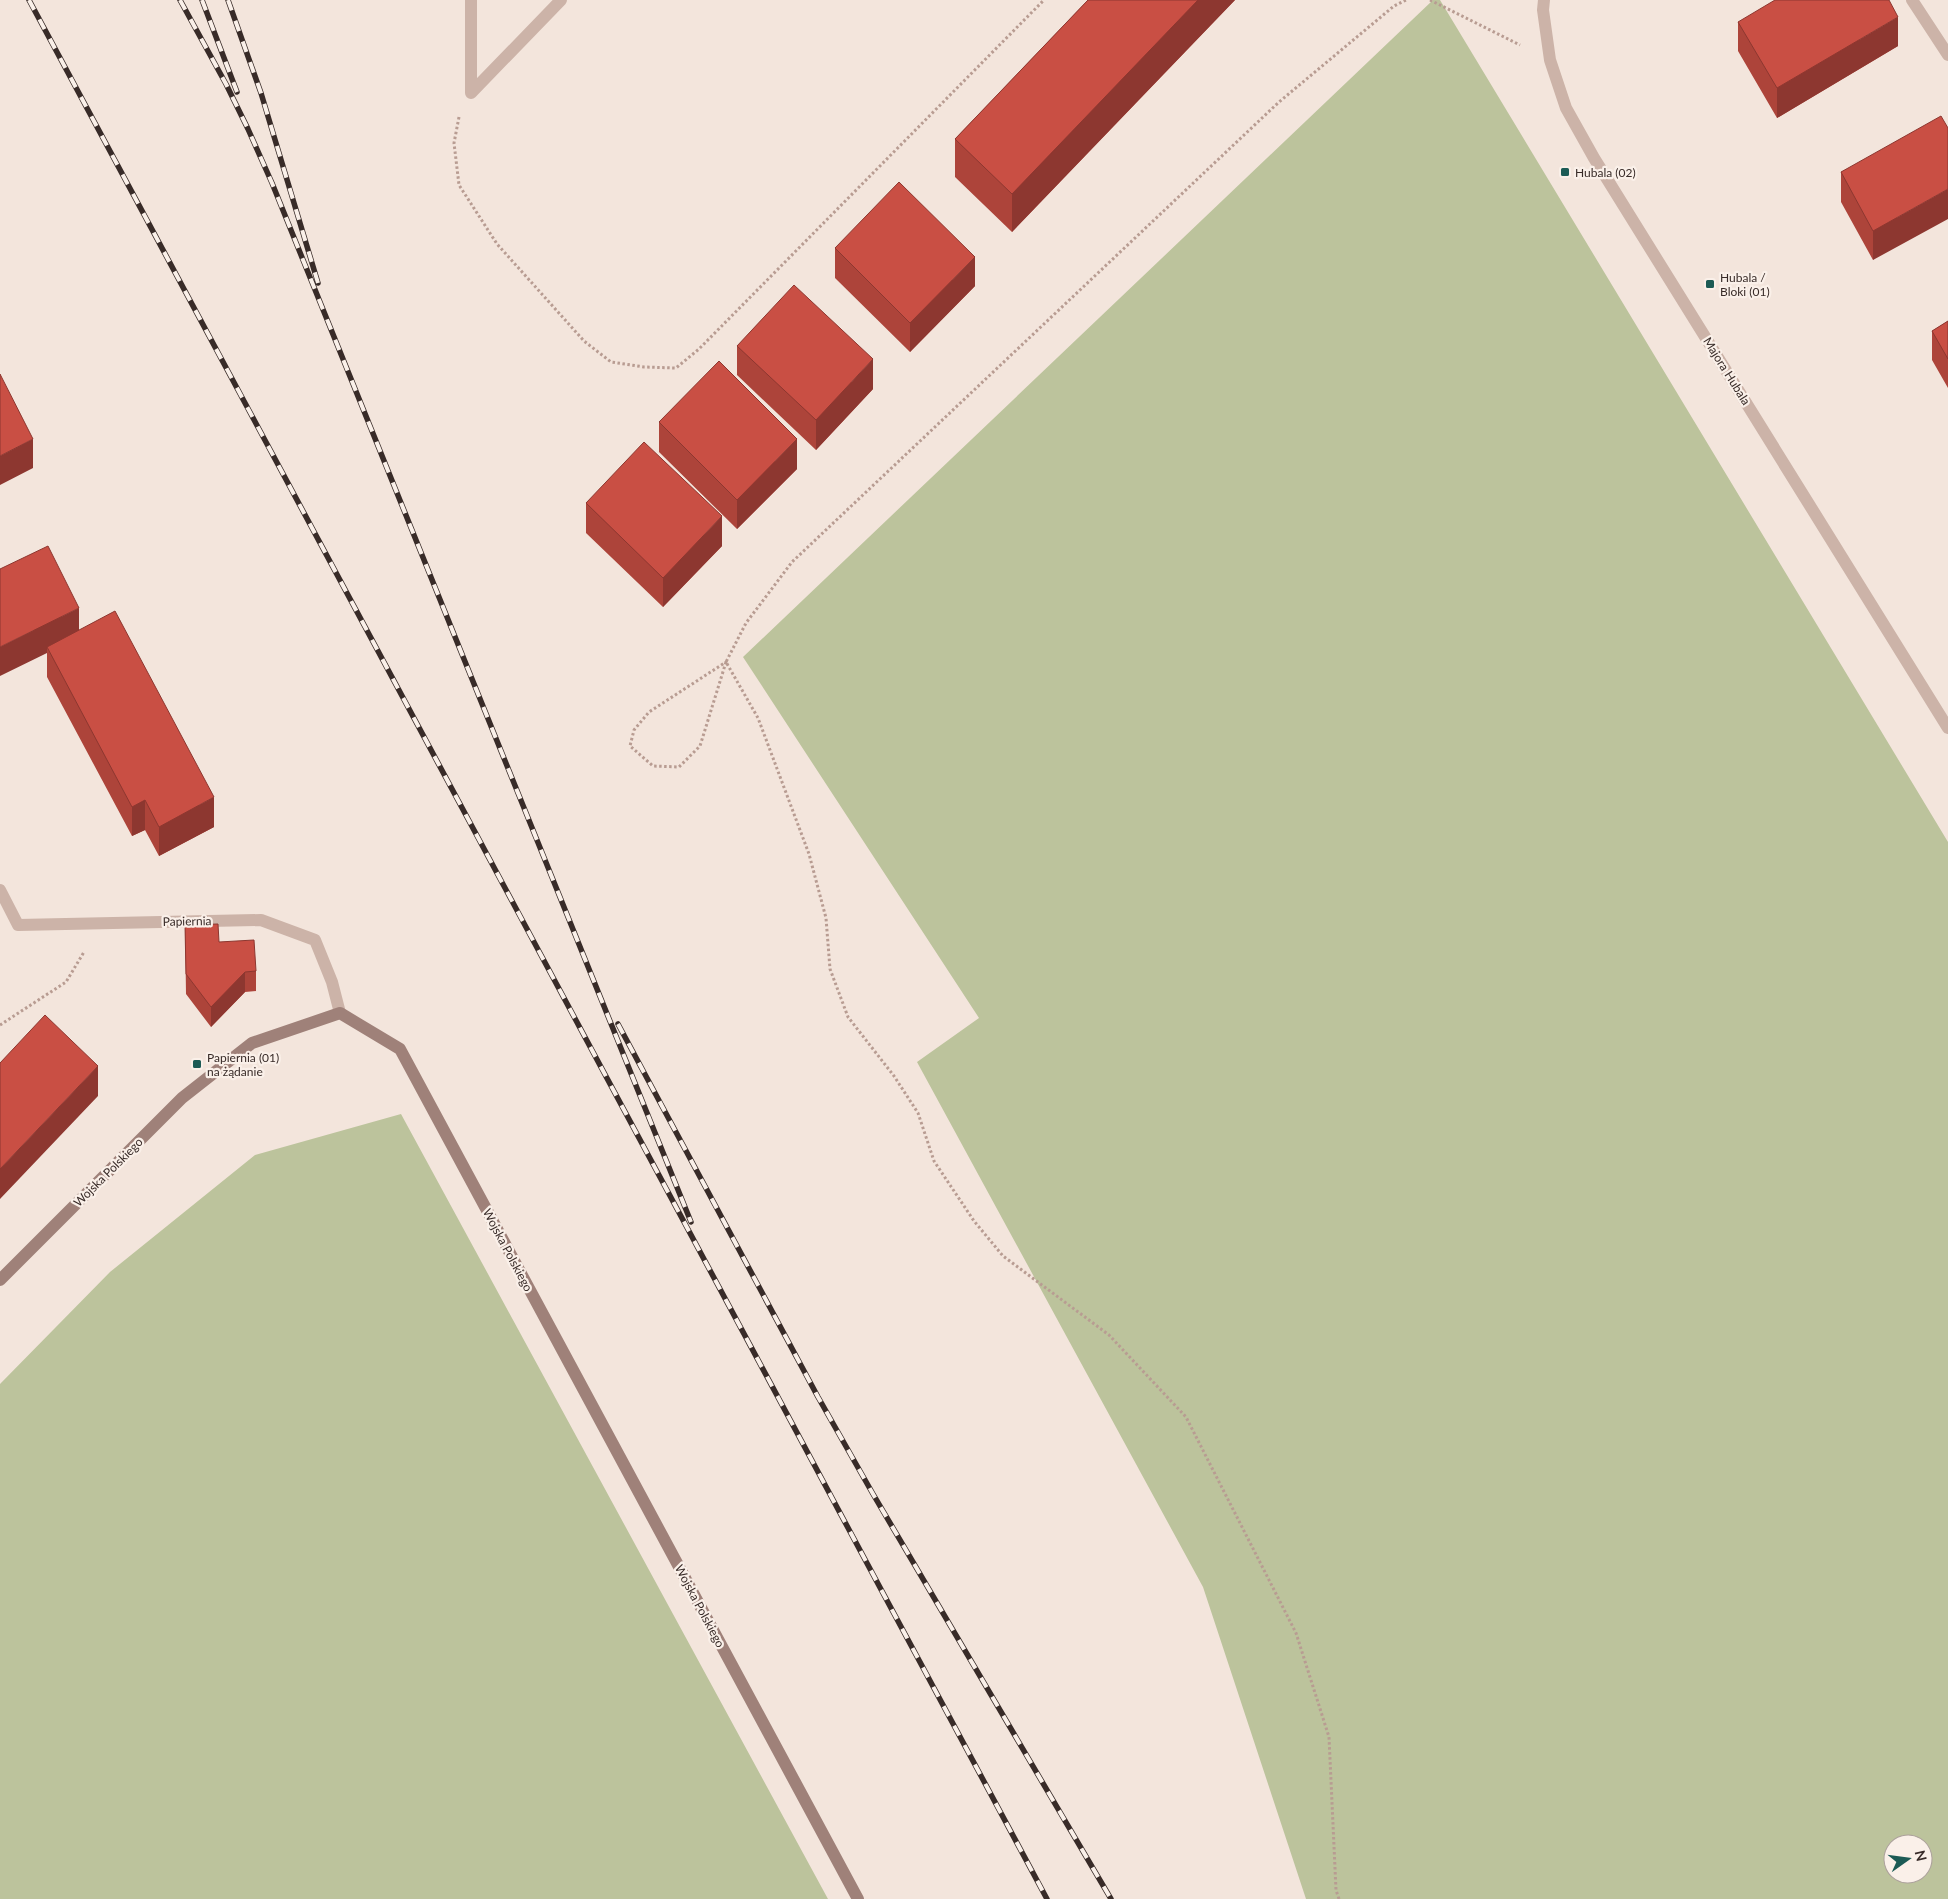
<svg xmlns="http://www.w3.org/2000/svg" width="1948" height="1899" font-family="Lato,sans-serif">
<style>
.green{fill:#bcc39c;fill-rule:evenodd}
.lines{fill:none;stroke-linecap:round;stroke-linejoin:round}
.path{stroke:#b89c92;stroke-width:3;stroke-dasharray:2.5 2.5;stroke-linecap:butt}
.lane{stroke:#ccb3a8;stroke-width:12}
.street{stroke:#ccb3a8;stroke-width:12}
.secondary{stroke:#9f8179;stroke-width:12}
.rail-casing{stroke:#382b28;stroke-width:5.5}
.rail{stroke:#faf0e9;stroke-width:4;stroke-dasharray:11;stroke-linecap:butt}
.wall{fill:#ad443a}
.shaded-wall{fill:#8d3730}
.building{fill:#c94f44;stroke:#8d3730}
.poi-dot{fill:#1c5b55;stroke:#faf0e9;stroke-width:2}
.labels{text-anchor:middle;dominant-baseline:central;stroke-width:4.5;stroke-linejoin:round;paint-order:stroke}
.poi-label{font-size:12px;fill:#382b28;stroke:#faf0e9;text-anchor:start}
.street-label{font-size:12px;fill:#382b28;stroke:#faf0e9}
</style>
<rect width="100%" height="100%" fill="#f3e5dc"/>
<path class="green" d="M 1433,0 L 1440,0 L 1948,842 L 1948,1899 L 1306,1899 L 1203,1587 L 917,1062 L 979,1018 L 743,657 ZM 1893,1844 L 1923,1844 L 1923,1874 L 1893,1874 Z
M 401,1114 L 828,1899 L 0,1899 L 0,1384 L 110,1272 L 255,1155 Z"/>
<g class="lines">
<path class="path" d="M 1430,0 L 1520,45
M 459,117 L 454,143 L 459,185 L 497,244 L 584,341 L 611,362 L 644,367 L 676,368 L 699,349 L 1044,0
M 726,662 L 700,746 L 679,767 L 653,766 L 630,746 L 634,730 L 649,712 Z
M 0,1025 L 66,982 L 84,952
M 1339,1899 L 1336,1890 L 1329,1737 L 1296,1633 L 1186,1417 L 1109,1335 L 1003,1256 L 974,1221 L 934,1161 L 918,1113 L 894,1076 L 848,1017 L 830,969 L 826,918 L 809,854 L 758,718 L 726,662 L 746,623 L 792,562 L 1279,102 L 1394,6 L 1406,0"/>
<path class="lane" d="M 471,0 L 471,93
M 471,93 L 561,0
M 0,890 L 18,925 L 261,920 L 315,940 L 332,982 L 340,1013"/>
<path class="street" d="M 1544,0 L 1543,10 L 1550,60 L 1566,108 L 1594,158 L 1948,728
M 1912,0 L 1948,55"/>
<path class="secondary" d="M 0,1280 L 182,1098 L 252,1043 L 340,1013 L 400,1049 L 858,1899"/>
<defs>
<path id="rail" d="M 29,0 L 1047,1899
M 180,0 L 226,84 L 248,129 L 272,183 L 691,1222
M 202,0 L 237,92
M 228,0 L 261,93 L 318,283
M 618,1024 L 818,1397 L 873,1494 L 1111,1899"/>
</defs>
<use href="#rail" class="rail-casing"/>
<use href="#rail" class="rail"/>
</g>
<path class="wall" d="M 1088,0 L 1235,0 L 1012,232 L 955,177 L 955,139 Z
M 1738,22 L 1898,46 L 1777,118 L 1738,51 Z
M 1948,128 L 1873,260 L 1841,202 L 1841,172 Z
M 835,248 L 975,286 L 910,352 L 835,278 Z
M 1948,321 L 1948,388 L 1932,360 L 1932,331 Z
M 737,346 L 873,389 L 816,450 L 737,375 Z
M 659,422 L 797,469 L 737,529 L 659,452 Z
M 586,503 L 722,546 L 663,607 L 586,533 Z
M 0,569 L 79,630 L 214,827 L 159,856 L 145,830 L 132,836 L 47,677 L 47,653 Z
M 185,925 L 219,942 L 256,971 L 256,991 L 245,992 L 211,1027 L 186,994 Z"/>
<path class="shaded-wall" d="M 1198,0 L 1235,0 L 1012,232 L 1012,194 Z
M 1898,17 L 1898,46 L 1777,118 L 1777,88 Z
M 1948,189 L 1948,219 L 1873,260 L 1873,231 Z
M 975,257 L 975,286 L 910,352 L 910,323 Z
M 873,359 L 873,389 L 816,450 L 816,420 Z
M 33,439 L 33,468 L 0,485 L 0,456 Z
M 797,439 L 797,469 L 737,529 L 737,500 Z
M 722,516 L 722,546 L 663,607 L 663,578 Z
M 79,608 L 79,638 L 47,647 L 47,653 L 0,676 L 0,647 Z
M 214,797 L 214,827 L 159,856 L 159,827 Z
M 145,800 L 145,830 L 132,836 L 132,807 Z
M 245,972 L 245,992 L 211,1027 L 211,1007 Z
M 98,1066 L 98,1096 L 0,1199 L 0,1169 Z"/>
<path class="building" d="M 1088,0 L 1198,0 L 1012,194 L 955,139 Z
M 1775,0 L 1889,0 L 1898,17 L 1777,88 L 1738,22 Z
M 1941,116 L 1948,128 L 1948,189 L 1873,231 L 1841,172 Z
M 899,182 L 975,257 L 910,323 L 835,248 Z
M 794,285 L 873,359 L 816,420 L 737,346 Z
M 1948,321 L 1948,359 L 1932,331 Z
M 719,361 L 797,439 L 737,500 L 659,422 Z
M 0,374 L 33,439 L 0,456 Z
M 644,442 L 722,516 L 663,578 L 586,503 Z
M 48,546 L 79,608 L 0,647 L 0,569 Z
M 115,611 L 214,797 L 159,827 L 145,800 L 132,807 L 47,647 Z
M 218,924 L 219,942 L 254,940 L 256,971 L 245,972 L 211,1007 L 186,974 L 185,925 Z
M 45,1015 L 98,1066 L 0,1169 L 0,1063 Z"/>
<g class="poi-dot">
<rect x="1560" y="167" width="10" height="10" rx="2.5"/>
<rect x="1705" y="279" width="10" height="10" rx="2.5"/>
<rect x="192" y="1059" width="10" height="10" rx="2.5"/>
</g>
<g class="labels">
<g class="poi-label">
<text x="1575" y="172">Hubala (02)</text>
<text x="1720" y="277">Hubala /<tspan x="1720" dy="14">Bloki (01)</tspan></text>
<text x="207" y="1057">Papiernia (01)<tspan x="207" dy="14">na żądanie</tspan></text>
</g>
<g class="street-label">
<text transform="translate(1727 371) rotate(58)">Majora Hubala</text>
<text transform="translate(187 921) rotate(-1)">Papiernia</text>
<text transform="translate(108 1172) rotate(-45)">Wojska Polskiego</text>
<text transform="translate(508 1250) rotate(62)">Wojska Polskiego</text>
<text transform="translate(700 1606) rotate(62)">Wojska Polskiego</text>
</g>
</g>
<g transform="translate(1908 1859) rotate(76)"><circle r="24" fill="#faf0e9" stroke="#aca19c"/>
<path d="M0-4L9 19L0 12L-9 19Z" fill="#1c5b55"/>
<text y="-8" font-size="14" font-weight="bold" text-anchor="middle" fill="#382b28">N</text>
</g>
</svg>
